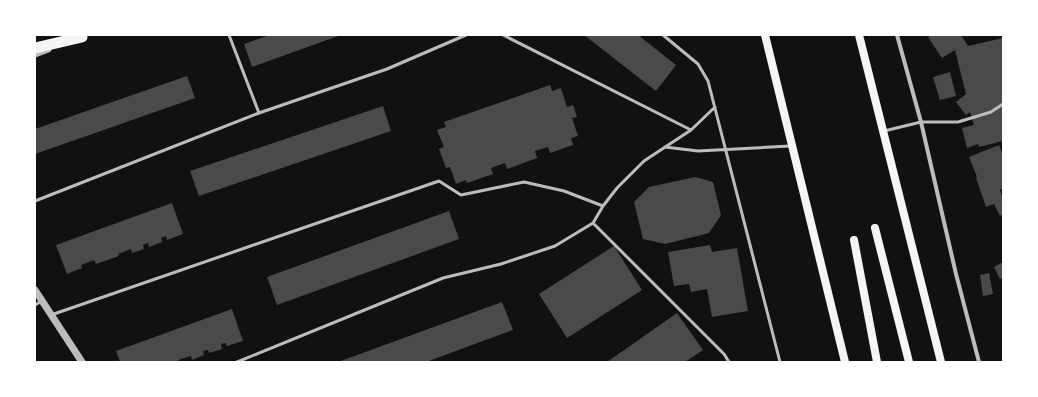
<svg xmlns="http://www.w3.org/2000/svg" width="1038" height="397" font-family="'Libre Baskerville',serif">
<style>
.building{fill:#4a4a4a}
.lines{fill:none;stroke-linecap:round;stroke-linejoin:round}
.service{stroke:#bcbcbc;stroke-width:3}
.minor{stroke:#bcbcbc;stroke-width:4}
.tertiary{stroke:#bcbcbc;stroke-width:7}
.secondary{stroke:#f5f5f5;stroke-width:8}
.trunk{stroke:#f5f5f5;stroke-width:11}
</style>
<rect width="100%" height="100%" fill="#111"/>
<path class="building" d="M 270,35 L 341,35 L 252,67 L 244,44 Z
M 584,35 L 638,35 L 676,65 L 656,91 Z
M 932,35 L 961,35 L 968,46 L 1003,38 L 1003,141 L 979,147 L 978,144 L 967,148 L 962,128 L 974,125 L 970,112 L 966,115 L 956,102 L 966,94 L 955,50 L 942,58 L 928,37 Z
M 950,72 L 956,96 L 940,100 L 933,77 Z
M 187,76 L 195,98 L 35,154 L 35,129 Z
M 550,85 L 552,91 L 561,88 L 567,107 L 573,105 L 577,117 L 572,118 L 578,136 L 571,138 L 573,145 L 550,153 L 548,147 L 535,151 L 537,158 L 507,169 L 505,163 L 491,168 L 493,174 L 467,183 L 466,180 L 456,184 L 450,167 L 446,168 L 439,149 L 444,147 L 437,130 L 446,127 L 444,122 Z
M 383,106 L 391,131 L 199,196 L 190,171 Z
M 999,145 L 1003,156 L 1003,188 L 1000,190 L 1002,196 L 1003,195 L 1003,214 L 1000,216 L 994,204 L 986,207 L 976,178 L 977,177 L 969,157 Z
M 695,177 L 713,182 L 721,215 L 709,233 L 665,244 L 643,239 L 634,202 L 649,187 Z
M 172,203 L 183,234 L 167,240 L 166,236 L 161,238 L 162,242 L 149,247 L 148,243 L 143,245 L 144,249 L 132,253 L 131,249 L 118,254 L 119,256 L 96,264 L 94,260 L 81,265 L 82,268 L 67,274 L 56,245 Z
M 449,211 L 459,239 L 277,305 L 267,277 Z
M 710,245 L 712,252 L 737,248 L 748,311 L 712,317 L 707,289 L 691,292 L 689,284 L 674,286 L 668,252 Z
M 614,246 L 642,290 L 567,338 L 539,294 Z
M 1003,262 L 1003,277 L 1000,279 L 994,267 Z
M 989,273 L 993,294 L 983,296 L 980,275 Z
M 502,302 L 513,330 L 426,362 L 338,362 Z
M 232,309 L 243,341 L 227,346 L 226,343 L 221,344 L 222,349 L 209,353 L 208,350 L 203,351 L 204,355 L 192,360 L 191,356 L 178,360 L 179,362 L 120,362 L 116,351 Z
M 677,313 L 703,350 L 685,362 L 607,362 Z"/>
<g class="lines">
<path class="service" d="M 229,35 L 259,113
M 503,35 L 691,130
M 663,35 L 698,64 L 708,81 L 780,362
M 884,131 L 921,122 L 958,122 L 991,112 L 1003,104
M 665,147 L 698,151 L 790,146
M 35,201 L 259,113 L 387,69 L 466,35
M 593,223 L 724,354 L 729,362
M 35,305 L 42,301
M 51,315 L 439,181 L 461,195 L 524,182 L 564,191 L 603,206
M 237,362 L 443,278 L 501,264 L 555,246 L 593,223 L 603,206 L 617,188 L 644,161 L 691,130 L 715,107"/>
<path class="minor" d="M 897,35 L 921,122 L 956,274 L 979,362"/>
<path class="tertiary" d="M 35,54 L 48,49
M 35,290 L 82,362"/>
<path class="secondary" d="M 765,35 L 845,362
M 859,35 L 941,362
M 875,228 L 909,362
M 854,240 L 877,362"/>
<path class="trunk" d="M 35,48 L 82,37"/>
</g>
<rect width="1038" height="397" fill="none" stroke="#ffffff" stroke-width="72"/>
</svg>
